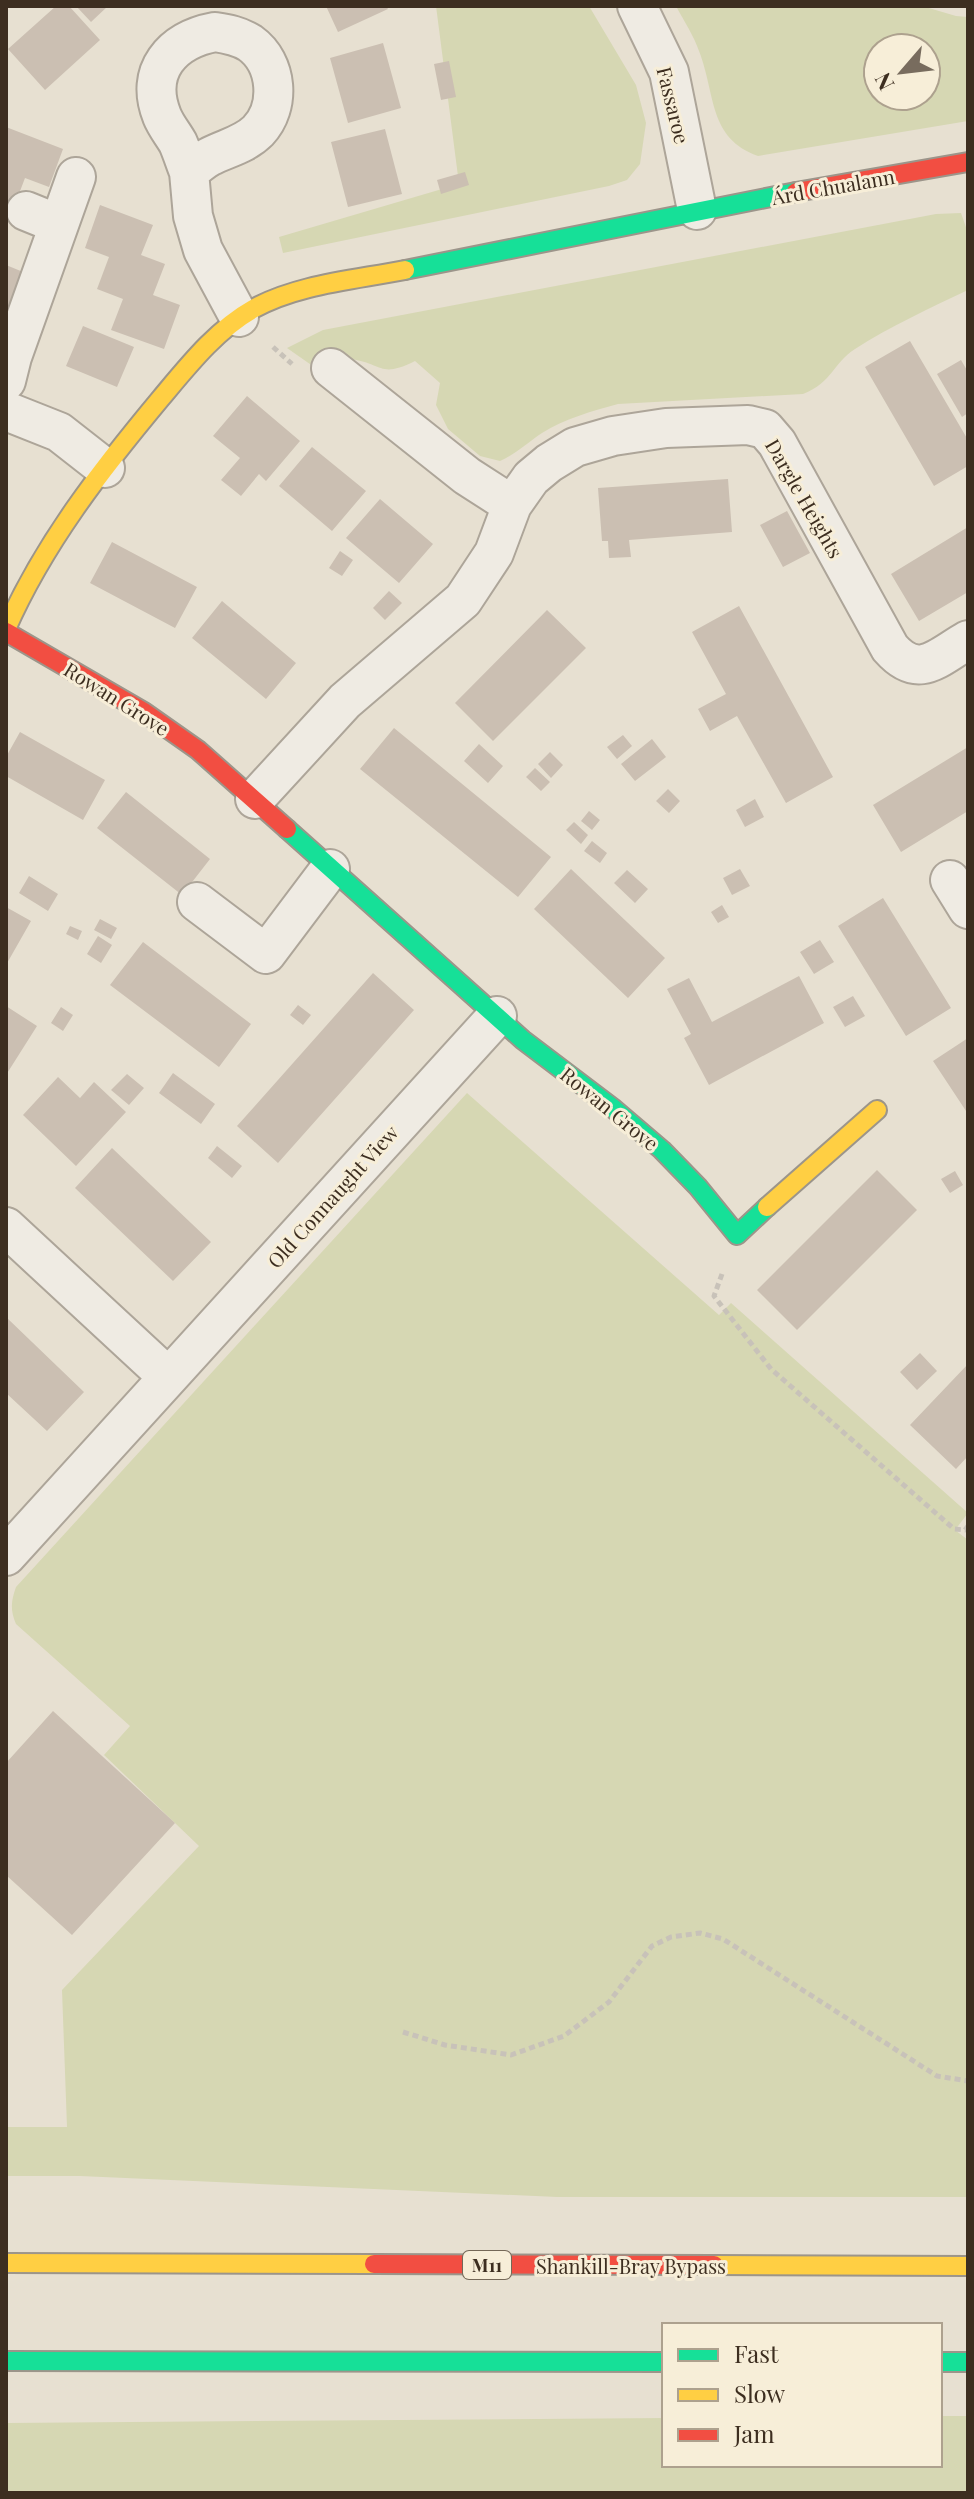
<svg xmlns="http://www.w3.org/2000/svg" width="974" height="2499" font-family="'Playfair Display',serif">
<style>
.green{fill:#d6d7b3;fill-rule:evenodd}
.building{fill:#cbbfb2}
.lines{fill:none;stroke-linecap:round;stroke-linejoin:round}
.street-casing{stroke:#ada599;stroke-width:42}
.fast-casing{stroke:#9c958a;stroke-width:22}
.slow-casing{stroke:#9c958a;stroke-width:22}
.jam-casing{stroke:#9c958a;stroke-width:22}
.path{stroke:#c8c2b9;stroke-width:5;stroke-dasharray:6 4;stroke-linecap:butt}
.street{stroke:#efebe3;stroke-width:38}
.fast{stroke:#16e098;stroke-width:18}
.slow{stroke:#ffcf43;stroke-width:18}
.jam{stroke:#f24e42;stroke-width:18}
.labels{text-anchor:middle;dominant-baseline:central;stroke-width:6;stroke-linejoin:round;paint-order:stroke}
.shield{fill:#f7eed8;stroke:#756857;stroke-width:2}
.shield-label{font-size:18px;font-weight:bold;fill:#3d2e20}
.street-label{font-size:20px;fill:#3d2e20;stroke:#f7eed8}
</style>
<rect width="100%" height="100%" fill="#e7e0d1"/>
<path class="green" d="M 436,6 L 589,6 L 636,85 L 646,123 L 640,164 L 627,180 L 609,186 L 283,253 L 279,237 L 459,184 Z
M 676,6 L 922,6 L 956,16 L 968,17 L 968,121 L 758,156 C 708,138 716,95 699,51 C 694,36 684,21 676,6 ZM 926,48 L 926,96 L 878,96 L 878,48 Z
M 961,213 L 968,233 L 968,290 C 930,308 891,326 855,349 C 832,364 833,382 803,394 L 618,404 C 592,411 564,419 542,433 C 527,443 516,454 500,461 L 480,456 L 448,429 L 436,405 L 440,383 L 415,361 C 379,379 383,363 350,359 L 327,376 L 287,348 L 323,330 L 936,214 Z
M 467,1093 L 719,1315 L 731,1303 L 968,1513 L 955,1530 L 968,1540 L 968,2197 L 557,2197 L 80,2176 L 6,2176 L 6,2127 L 67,2127 L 62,1990 L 199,1846 L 104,1755 L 130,1726 L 16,1624 C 10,1610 11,1601 16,1587 Z
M 940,2416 L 968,2416 L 968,2493 L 6,2493 L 6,2423 L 664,2418 L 664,2465 L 940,2465 Z"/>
<path class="building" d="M 56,6 L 69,6 L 100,40 L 45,90 L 8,49 Z
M 76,6 L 108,6 L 91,22 Z
M 326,6 L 386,6 L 388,9 L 338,32 Z
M 383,43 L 401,108 L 348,123 L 330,58 Z
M 449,61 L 456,97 L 441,100 L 434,64 Z
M 6,127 L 63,149 L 49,187 L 25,178 L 6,228 Z
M 385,129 L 402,194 L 348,207 L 331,142 Z
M 465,172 L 469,185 L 441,194 L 437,180 Z
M 100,205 L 153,225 L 141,255 L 165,264 L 153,295 L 180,305 L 164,349 L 111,330 L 123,299 L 97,289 L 109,257 L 85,248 Z
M 6,265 L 28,274 L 15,308 L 6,304 Z
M 83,326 L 134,347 L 117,387 L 66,366 Z
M 910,341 L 968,440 L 968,466 L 934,486 L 865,367 Z
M 961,360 L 968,372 L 968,413 L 962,417 L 937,374 Z
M 247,396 L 300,441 L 266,481 L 259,474 L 241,496 L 221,480 L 240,458 L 213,436 Z
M 312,447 L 366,491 L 332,531 L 279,486 Z
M 728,479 L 732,532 L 629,540 L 631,557 L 609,558 L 608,541 L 602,541 L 598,488 Z
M 380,499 L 433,544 L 399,583 L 346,538 Z
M 787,511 L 810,553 L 783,567 L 760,525 Z
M 968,527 L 968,592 L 919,621 L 891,574 Z
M 112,542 L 197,587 L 175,628 L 90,583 Z
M 340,551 L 353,560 L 342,576 L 329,568 Z
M 389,591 L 402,603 L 385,620 L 373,608 Z
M 222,601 L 296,663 L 266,699 L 192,638 Z
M 739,606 L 833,777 L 786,803 L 737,716 L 710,731 L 698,709 L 726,694 L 692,632 Z
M 547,610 L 586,648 L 493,741 L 455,703 Z
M 394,728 L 551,857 L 518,897 L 360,769 Z
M 20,732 L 105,780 L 83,820 L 6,776 L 6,757 Z
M 623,735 L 632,746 L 617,759 L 607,747 Z
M 652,739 L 666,757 L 635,781 L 621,764 Z
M 479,744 L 503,766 L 488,783 L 464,761 Z
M 968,747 L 968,811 L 901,852 L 873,805 Z
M 550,752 L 563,765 L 551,778 L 538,764 Z
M 535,768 L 550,782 L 541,791 L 526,777 Z
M 668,789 L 680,801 L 669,813 L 656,801 Z
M 126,792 L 210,859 L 182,895 L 97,828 Z
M 755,799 L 764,817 L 745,827 L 736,810 Z
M 589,811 L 600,820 L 592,830 L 581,821 Z
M 574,822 L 588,835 L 581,844 L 566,830 Z
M 592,841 L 607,853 L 600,863 L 584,851 Z
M 571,869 L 665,958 L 628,998 L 534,909 Z
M 740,869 L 750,886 L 732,895 L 723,878 Z
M 627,870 L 648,889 L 635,903 L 614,883 Z
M 29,876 L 58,894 L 48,911 L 19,893 Z
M 883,898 L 951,1008 L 906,1036 L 838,926 Z
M 722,905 L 729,917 L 718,923 L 711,912 Z
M 6,907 L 31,921 L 6,965 Z
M 100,919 L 117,928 L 111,939 L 94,930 Z
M 70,926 L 82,931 L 78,940 L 66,934 Z
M 98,936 L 112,945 L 101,963 L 87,954 Z
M 820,940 L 834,962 L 814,974 L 800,952 Z
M 143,942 L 251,1024 L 219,1067 L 110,985 Z
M 373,973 L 414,1010 L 278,1163 L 237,1126 Z
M 799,976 L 824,1023 L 709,1085 L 684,1038 L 691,1034 L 667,989 L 689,978 L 712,1022 Z
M 853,996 L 865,1016 L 845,1027 L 833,1007 Z
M 298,1005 L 311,1015 L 303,1025 L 290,1015 Z
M 6,1006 L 37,1026 L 6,1075 Z
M 61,1007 L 73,1015 L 63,1031 L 51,1023 Z
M 968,1038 L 968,1114 L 933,1061 Z
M 173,1073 L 215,1104 L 201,1124 L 159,1093 Z
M 127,1074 L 144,1088 L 129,1105 L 111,1090 Z
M 58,1077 L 80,1098 L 94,1082 L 126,1112 L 76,1166 L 23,1115 Z
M 217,1146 L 242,1166 L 232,1178 L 208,1158 Z
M 112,1148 L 211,1242 L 173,1281 L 75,1188 Z
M 877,1170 L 917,1210 L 797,1330 L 757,1290 Z
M 955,1171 L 963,1185 L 950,1193 L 941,1179 Z
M 6,1317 L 84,1392 L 47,1431 L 6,1393 Z
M 920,1353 L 937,1371 L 917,1390 L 900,1372 Z
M 968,1364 L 968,1456 L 956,1469 L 910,1425 Z
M 53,1711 L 175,1823 L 72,1935 L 6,1875 L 6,1763 Z"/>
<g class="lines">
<defs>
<path id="street" d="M 637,6 L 669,72 L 697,210
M 215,32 C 228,34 239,36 250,43 C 278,63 281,107 258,131 C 244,145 226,148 209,157 C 202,161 195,167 189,172 C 185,162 182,152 178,143 C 173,134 166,126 162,116 C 144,71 172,40 215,32 Z
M 189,172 L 193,216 L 203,250 L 239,317
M 26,211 L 58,224
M 331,368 L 467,476 L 512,505
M 6,381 L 12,357 L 76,177
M 6,411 L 59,432 L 105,468
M 255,799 L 345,701 L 463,600 L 494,553 L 512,505 L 531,478 L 549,463 L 575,447 L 613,436 L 666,428 L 748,425 L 765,429 L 777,443 L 890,648 C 919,681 938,657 968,640
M 950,880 L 968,909
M 197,902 L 266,954 L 330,869
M 6,1227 L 167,1376
M 6,1556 L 497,1016"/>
<path id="fast" d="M 405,270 L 796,192
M 287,829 L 523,1040 L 614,1109 L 662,1150 L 698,1187 L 737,1235 L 767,1207
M 6,2361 L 664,2362
M 940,2362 L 968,2362"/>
<path id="slow" d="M 6,629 C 44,543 101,470 161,398 C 187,367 217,329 253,309 C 298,284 355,280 405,270
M 767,1207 L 877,1110
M 6,2263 L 374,2264
M 714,2265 L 968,2266"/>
<path id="jam" d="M 796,192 L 968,162
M 6,632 L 144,712 L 198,750 L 287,829
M 374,2264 L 714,2265"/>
</defs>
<use href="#street" class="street-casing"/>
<use href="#fast" class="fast-casing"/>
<use href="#slow" class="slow-casing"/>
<use href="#jam" class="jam-casing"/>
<path class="path" d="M 273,347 L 292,364
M 722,1274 L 714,1296 L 771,1369 L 954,1529 L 965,1530 L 968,1526
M 403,2032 L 445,2045 L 511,2055 L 564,2036 L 609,2002 L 652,1946 L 671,1937 L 700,1933 L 723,1939 L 937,2076 L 968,2081"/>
<use href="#street" class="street"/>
<use href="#fast" class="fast"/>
<use href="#slow" class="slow"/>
<use href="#jam" class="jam"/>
</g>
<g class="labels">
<rect class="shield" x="463" y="2251" width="48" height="28" rx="6"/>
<g class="shield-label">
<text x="487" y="2265">M11</text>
</g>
<g class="street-label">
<text transform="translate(674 105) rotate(76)">Fassaroe</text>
<text transform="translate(833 186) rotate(-10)">Árd Chualann</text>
<text transform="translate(805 498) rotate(60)">Dargle Heights</text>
<text transform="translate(117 698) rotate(32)">Rowan Grove</text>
<text transform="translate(610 1108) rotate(39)">Rowan Grove</text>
<text transform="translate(332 1196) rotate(-48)">Old Connaught View</text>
<text x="631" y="2265">Shankill-Bray Bypass</text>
</g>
</g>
<rect width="974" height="2499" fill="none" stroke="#3d2e20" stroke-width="16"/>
<rect x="662" y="2323" width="280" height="144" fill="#f7eed8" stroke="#ada18e" stroke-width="2"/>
<rect x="678" y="2349" width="40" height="12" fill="#16e098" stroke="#ada18e" stroke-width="2"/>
<text x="734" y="2363" font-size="24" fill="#3d2e20">Fast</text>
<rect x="678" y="2389" width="40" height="12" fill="#ffcf43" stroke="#ada18e" stroke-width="2"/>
<text x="734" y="2403" font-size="24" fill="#3d2e20">Slow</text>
<rect x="678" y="2429" width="40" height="12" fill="#f24e42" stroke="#ada18e" stroke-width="2"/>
<text x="734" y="2443" font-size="24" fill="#3d2e20">Jam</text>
<g transform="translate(902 72) rotate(242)"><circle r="38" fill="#f7eed8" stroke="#ada18e" stroke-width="2"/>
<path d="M0-6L14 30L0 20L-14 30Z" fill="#786c5e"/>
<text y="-12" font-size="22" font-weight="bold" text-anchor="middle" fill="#3d2e20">N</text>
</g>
</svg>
